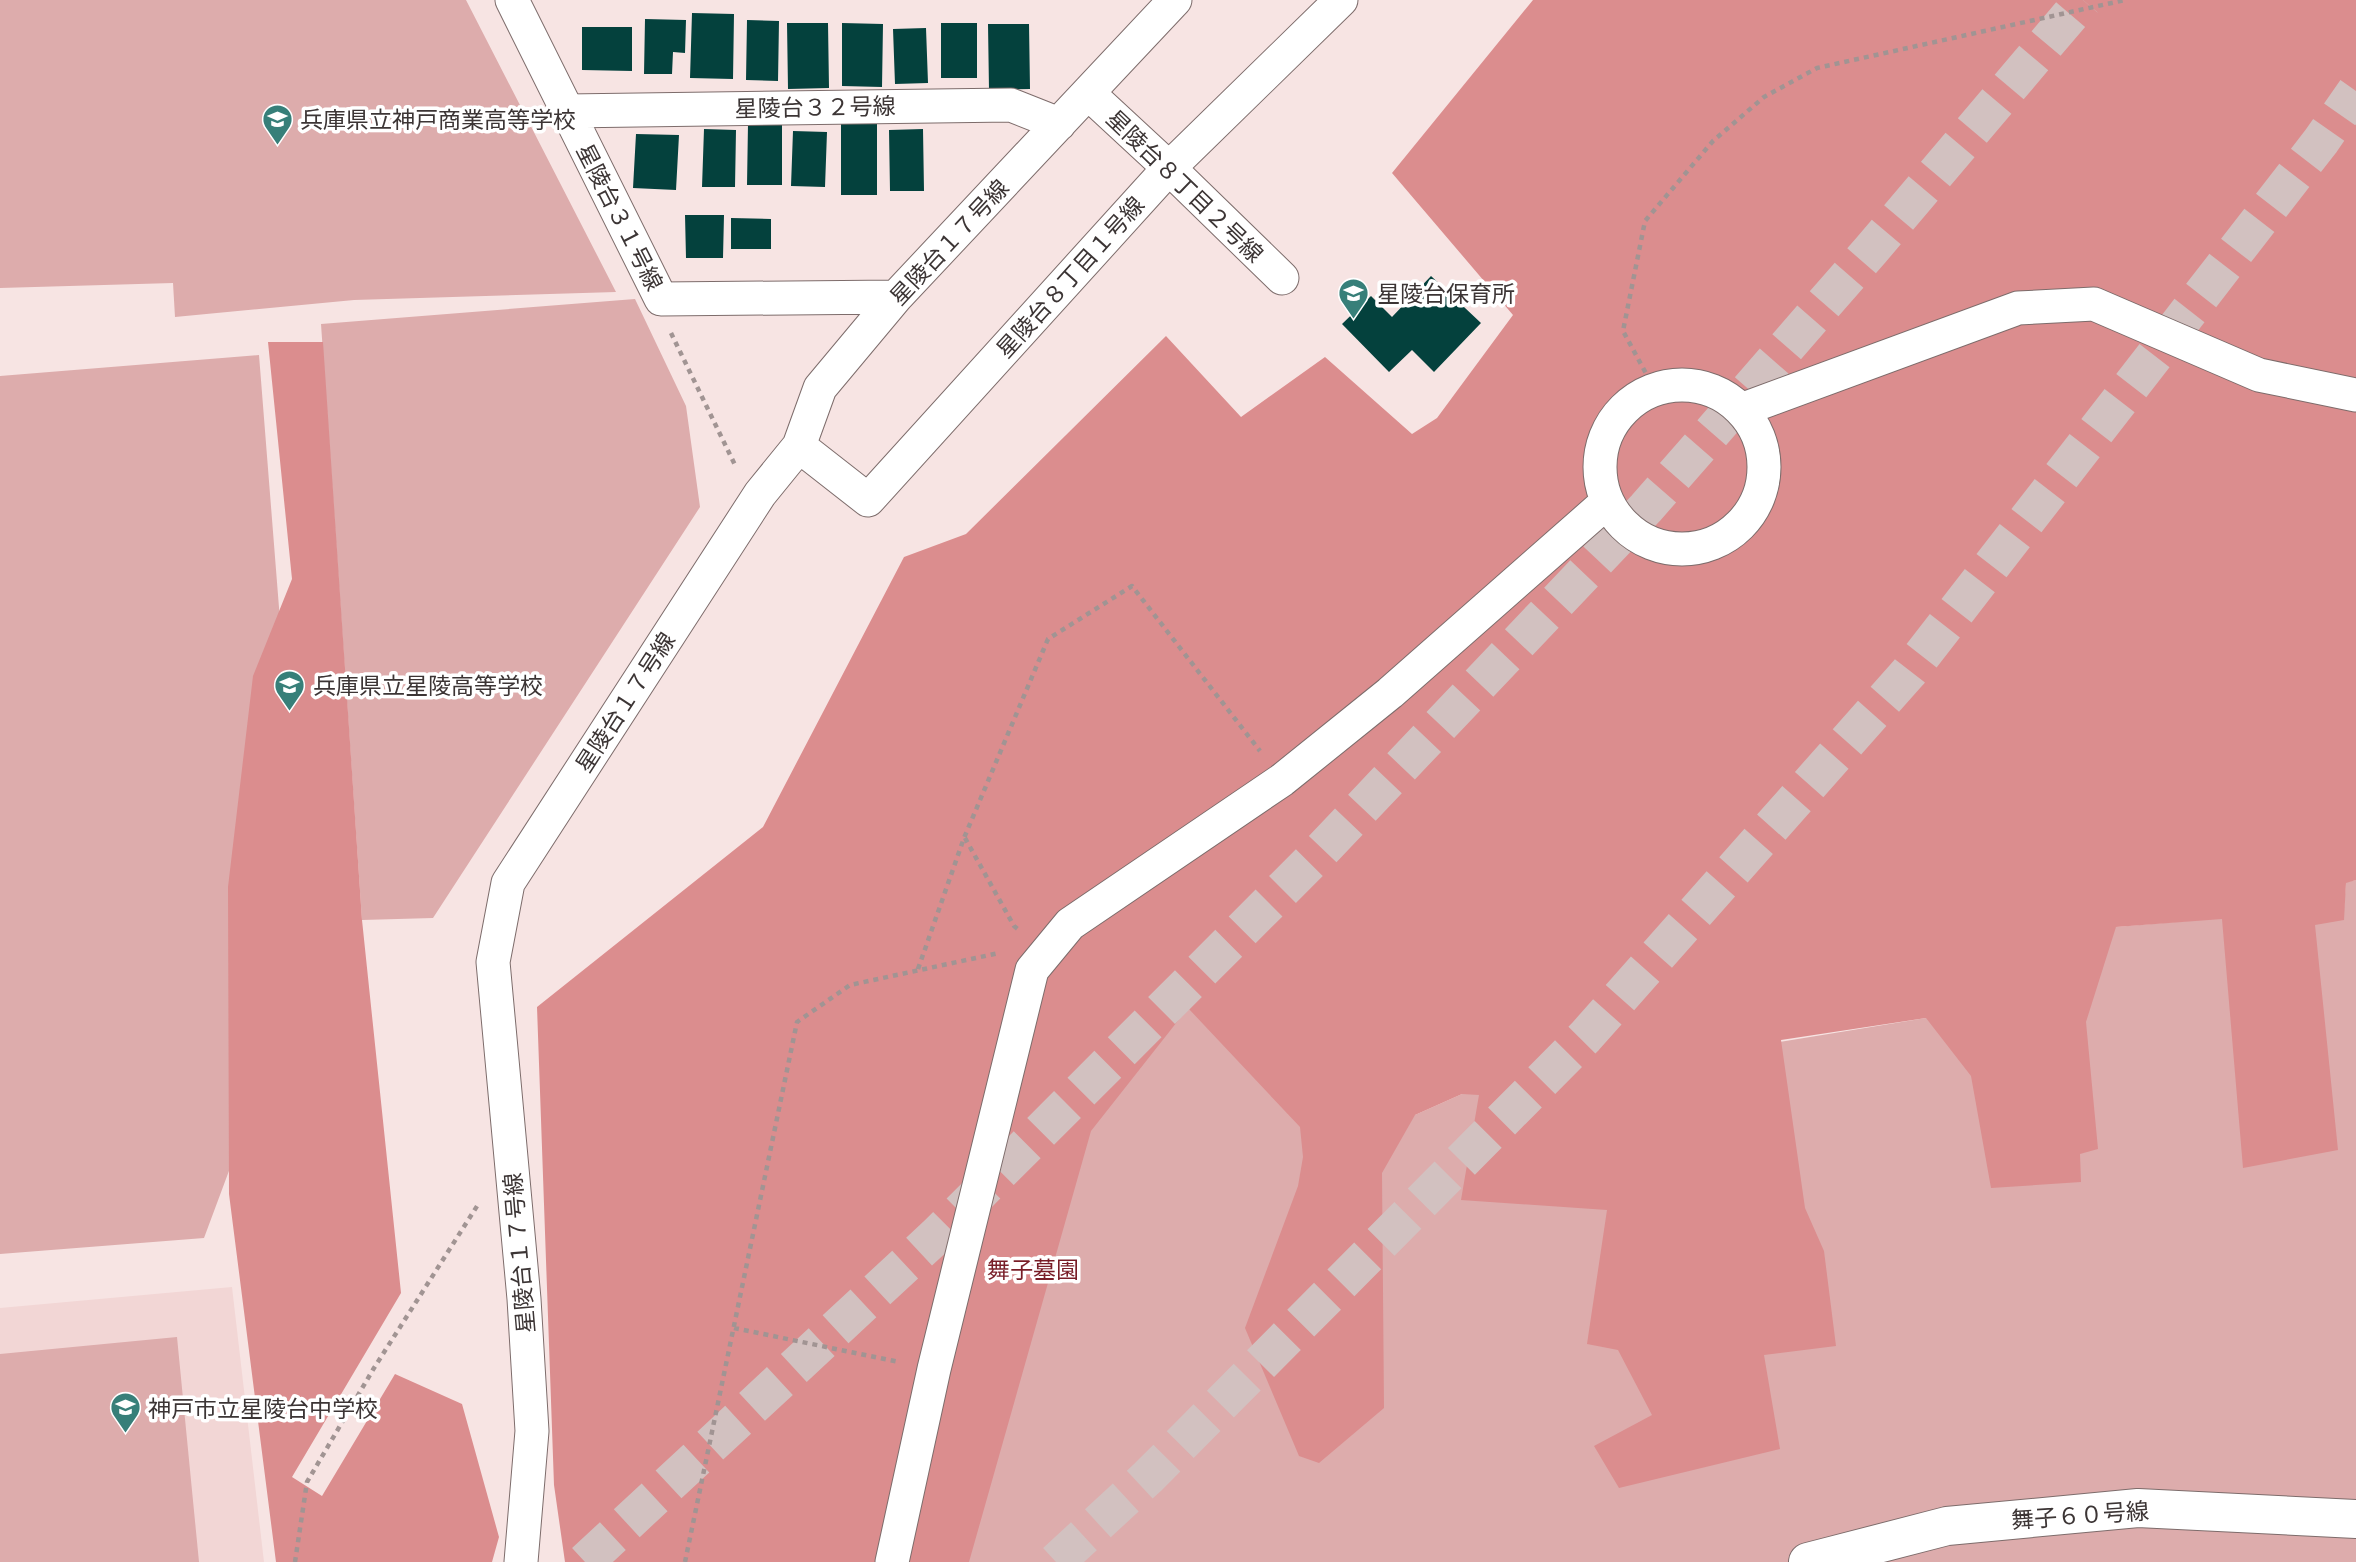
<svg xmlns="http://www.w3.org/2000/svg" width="2356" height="1562" font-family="'PT Sans','Noto Sans JP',sans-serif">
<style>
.built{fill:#f2d6d5}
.green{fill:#ddacac}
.forest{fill:#db8d8e}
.building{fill:#04413d}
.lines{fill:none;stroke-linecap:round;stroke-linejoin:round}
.highway-tunnel{stroke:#d2c1c0;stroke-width:38;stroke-dasharray:38 19;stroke-linecap:butt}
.street-casing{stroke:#7d6c6b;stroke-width:35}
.secondary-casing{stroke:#7d6c6b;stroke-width:40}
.path{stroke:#a19493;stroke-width:4.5;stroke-dasharray:5 5;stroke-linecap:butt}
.street{stroke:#fff;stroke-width:33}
.secondary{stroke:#fff;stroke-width:38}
.labels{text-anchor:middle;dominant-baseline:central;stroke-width:7;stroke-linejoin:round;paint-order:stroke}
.street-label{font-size:23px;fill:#3c3535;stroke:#fff}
.poi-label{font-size:23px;fill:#3c3535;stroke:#fff;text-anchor:start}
.park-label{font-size:23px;fill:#781d27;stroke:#fff}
</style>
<rect width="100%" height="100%" fill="#f7e4e3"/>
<path class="built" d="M 232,1287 L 264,1562 L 0,1562 L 0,1308 Z"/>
<path class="green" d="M 0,0 L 466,0 L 616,292 L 354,300 L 175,317 L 173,283 L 0,288 Z
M 635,299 L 686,406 L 700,507 L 433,918 L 362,920 L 321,324 Z
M 259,355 L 307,961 L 204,1238 L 0,1254 L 0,376 Z
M 1033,633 L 1415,1115 L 1462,1094 L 1926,1018 L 2116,927 L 2222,918 L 2343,920 L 2346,882 L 2356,880 L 2356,1562 L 670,1562 Z
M 177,1337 L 199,1562 L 0,1562 L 0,1354 Z"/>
<path class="forest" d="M 1533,0 L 2356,0 L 2356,880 L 2346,883 L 2344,920 L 2315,925 L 2338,1150 L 2243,1168 L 2222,919 L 2116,927 L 2086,1022 L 2098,1149 L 2080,1154 L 2081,1182 L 1991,1188 L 1971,1076 L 1926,1018 L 1781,1040 L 1805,1208 L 1824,1251 L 1836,1346 L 1764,1355 L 1780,1449 L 1619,1488 L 1594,1446 L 1652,1415 L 1618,1350 L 1587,1344 L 1607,1210 L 1461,1200 L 1479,1095 L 1462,1094 L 1415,1115 L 1382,1173 L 1384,1408 L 1319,1463 L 1299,1456 L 1245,1328 L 1298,1186 L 1303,1157 L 1300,1127 L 1188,1008 L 1091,1131 L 969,1562 L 565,1562 L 554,1485 L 537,1007 L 763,827 L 904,557 L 966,534 L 1166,336 L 1241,417 L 1325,357 L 1412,434 L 1437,418 L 1513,315 L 1392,173 Z
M 268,342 L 323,342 L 362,920 L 401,1293 L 292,1477 L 322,1496 L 395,1374 L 462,1404 L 499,1537 L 492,1562 L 276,1562 L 229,1194 L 228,887 L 253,676 L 292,579 Z"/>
<path class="building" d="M 692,13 L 734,14 L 733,79 L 690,78 Z
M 645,19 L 686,20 L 685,53 L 673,52 L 672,74 L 644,74 Z
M 747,20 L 779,21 L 778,81 L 746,80 Z
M 787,23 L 828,23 L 829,88 L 788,89 Z
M 842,23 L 883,24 L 882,87 L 842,86 Z
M 941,23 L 977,23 L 977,78 L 941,78 Z
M 988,24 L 1029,24 L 1030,89 L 989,90 Z
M 582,27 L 632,27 L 632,71 L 582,70 Z
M 926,28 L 928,83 L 895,84 L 893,29 Z
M 841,123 L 877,124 L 877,195 L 841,195 Z
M 748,124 L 782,125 L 782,185 L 747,185 Z
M 704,129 L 736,130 L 735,187 L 702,187 Z
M 923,129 L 924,191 L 890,191 L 889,130 Z
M 793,131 L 827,132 L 825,187 L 791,186 Z
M 636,134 L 679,135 L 676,190 L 633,188 Z
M 685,215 L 724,215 L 723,258 L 686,258 Z
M 731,218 L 771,219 L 771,249 L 731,249 Z
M 1431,276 L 1481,323 L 1434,372 L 1412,350 L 1389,372 L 1342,324 L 1371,296 L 1392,317 Z"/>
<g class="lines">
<path class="highway-tunnel" d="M 585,1562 L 937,1235 L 1319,853 L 1646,508 L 1871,250 L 2083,0
M 1056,1562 L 1148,1477 L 1585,1037 L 1909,672 L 2321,141 L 2356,91"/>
<defs>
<path id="street" d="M 512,0 L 661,299 L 896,297
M 1088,93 L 1169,168 L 1282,278
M 567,111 L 1011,105 L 1059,124
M1600 467a82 82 0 1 1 164 0a82 82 0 1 1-164 0Z
M 1741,410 L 2018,308 L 2094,304 L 2259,375 L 2356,395
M 799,446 L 868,500 L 1169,168 L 1341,0
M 521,1562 L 532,1431 L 524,1299 L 493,962 L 508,883 L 760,494 L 799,446 L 820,388 L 896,297 L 1175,0
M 892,1562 L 934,1369 L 1032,970 L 1070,924 L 1282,780 L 1390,693 L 1607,502"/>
<path id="secondary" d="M 1808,1562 L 1947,1526 L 2138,1508 L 2356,1519"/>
</defs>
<use href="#street" class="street-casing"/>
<use href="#secondary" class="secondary-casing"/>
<path class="path" d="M 671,333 L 736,467
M 1655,390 L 1623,331 L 1645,221 L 1713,141 L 1764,97 L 1817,68 L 2125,0
M 965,838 L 1014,926 L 1019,930
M 918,969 L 964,838 L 1048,639 L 1132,586 L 1260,751
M 734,1328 L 899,1362
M 295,1562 L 307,1482 L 374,1368 L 479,1203
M 685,1562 L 797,1022 L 850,985 L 999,953"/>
<use href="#street" class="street"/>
<use href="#secondary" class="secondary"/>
</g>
<defs>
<symbol id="school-pin" viewBox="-11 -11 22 30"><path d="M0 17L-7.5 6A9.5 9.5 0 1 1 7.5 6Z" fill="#377f79" stroke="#fff"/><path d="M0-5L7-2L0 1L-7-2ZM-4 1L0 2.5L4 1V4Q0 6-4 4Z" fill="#fff"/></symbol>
</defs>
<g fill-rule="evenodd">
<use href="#school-pin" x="260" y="102" width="35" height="47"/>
<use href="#school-pin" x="1336" y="276" width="35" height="47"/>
<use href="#school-pin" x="272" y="668" width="35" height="47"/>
<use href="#school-pin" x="108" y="1390" width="35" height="47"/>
</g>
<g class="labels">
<g class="street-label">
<text transform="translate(815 107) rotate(-1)">星陵台３２号線</text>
<text transform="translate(1185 186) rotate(44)">星陵台８丁目２号線</text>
<text transform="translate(620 217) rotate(63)">星陵台３１号線</text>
<text transform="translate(949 242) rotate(-47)">星陵台１７号線</text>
<text transform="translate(1070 277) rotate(-48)">星陵台８丁目１号線</text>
<text transform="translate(625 702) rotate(-57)">星陵台１７号線</text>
<text transform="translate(519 1253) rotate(-95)">星陵台１７号線</text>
<text transform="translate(2080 1515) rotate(-4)">舞子６０号線</text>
</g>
<g class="poi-label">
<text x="300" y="119">兵庫県立神戸商業高等学校</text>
<text x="1377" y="293">星陵台保育所</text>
<text x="313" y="685">兵庫県立星陵高等学校</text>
<text x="148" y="1408">神戸市立星陵台中学校</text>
</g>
<g class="park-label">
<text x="1033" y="1269">舞子墓園</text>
</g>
</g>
</svg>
